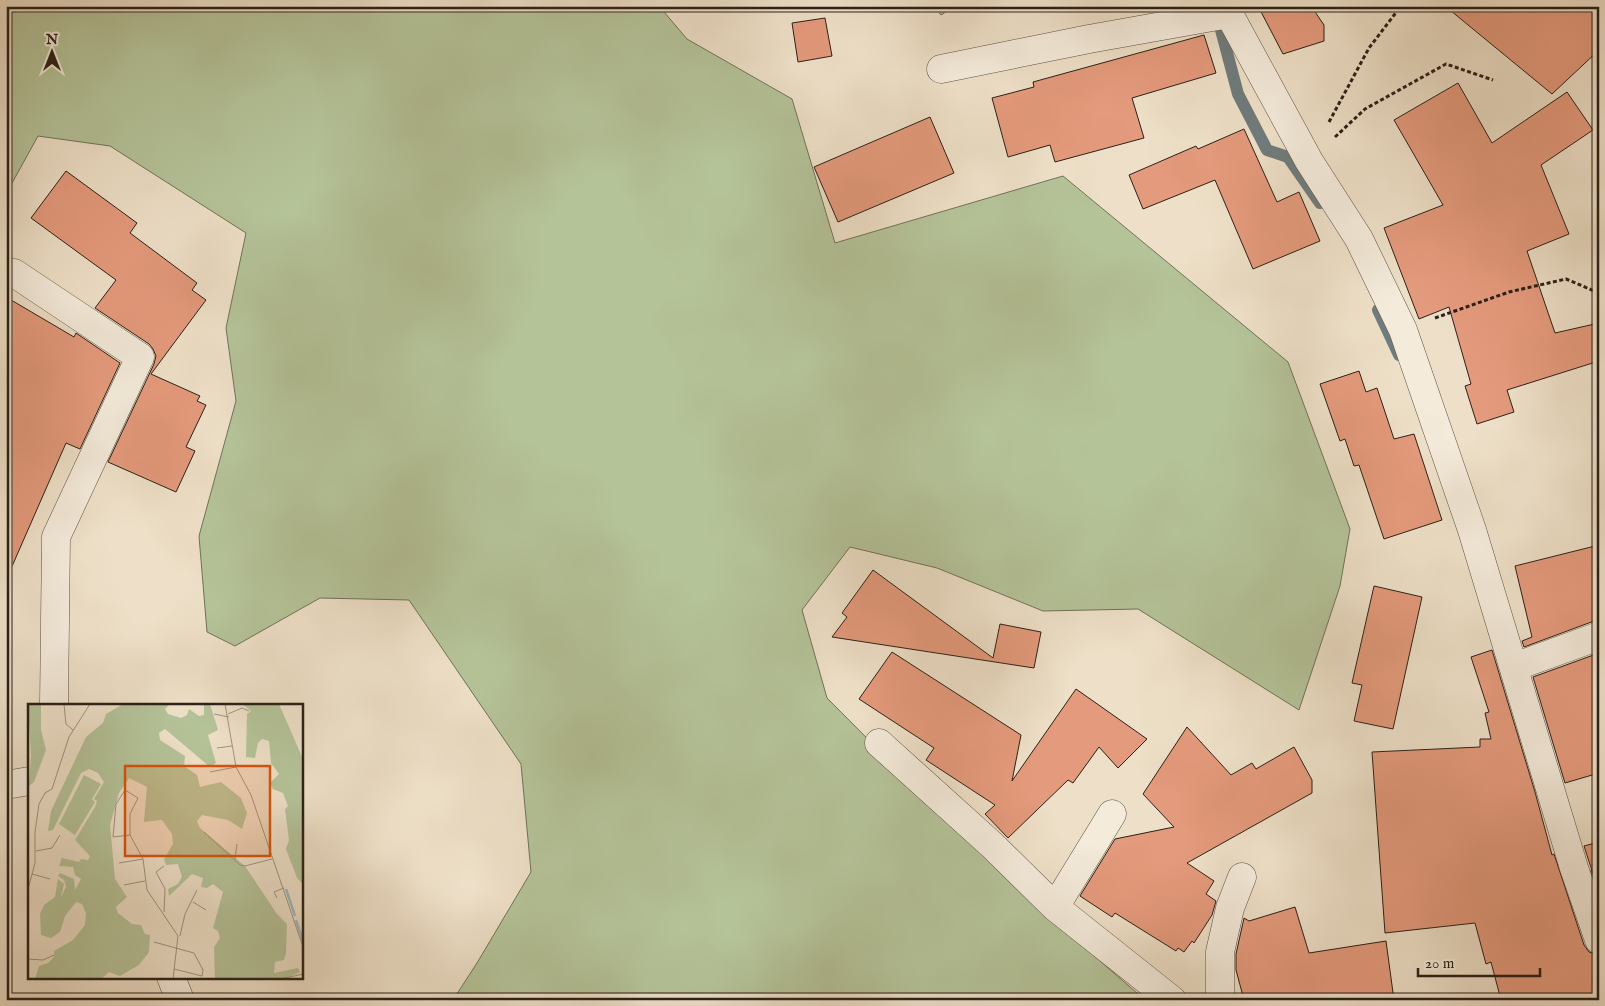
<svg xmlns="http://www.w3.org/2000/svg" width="1605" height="1006" font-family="'IM FELL English',serif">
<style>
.green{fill:#b5c399;stroke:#707258}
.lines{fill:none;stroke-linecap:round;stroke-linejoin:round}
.stream{stroke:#707c7d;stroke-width:12}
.building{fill:#e49a7c;stroke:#2b2018}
.minor-casing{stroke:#5c5044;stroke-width:29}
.path{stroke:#2b2018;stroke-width:3;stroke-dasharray:4 2.5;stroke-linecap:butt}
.minor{stroke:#f4ebdb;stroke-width:28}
.inset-river{fill:none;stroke:#9ebac0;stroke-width:2.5}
.inset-road{fill:none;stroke:#a09382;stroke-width:1}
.view{fill:#d5530d;fill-opacity:0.15;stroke:#d5530d;stroke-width:2.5}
.inset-edge{fill:none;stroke:#2b2018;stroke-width:2.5}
</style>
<rect width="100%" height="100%" fill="#eee0c8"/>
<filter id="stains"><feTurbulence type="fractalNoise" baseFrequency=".004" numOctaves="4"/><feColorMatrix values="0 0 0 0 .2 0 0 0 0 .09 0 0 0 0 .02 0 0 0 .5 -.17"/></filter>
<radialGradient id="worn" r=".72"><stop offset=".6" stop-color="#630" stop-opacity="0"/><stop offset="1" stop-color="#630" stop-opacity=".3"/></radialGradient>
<path class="green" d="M 6,6 L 659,6 L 687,39 L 792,99 L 835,243 L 1063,176 L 1288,362 L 1350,529 L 1340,586 L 1299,710 L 1138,609 L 1043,611 L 937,568 L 850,547 L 802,610 L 827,698 L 1015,887 L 1145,1000 L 453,1000 L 477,963 L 531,872 L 521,764 L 409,600 L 320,598 L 235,646 L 207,632 L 199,536 L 236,401 L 226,328 L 246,233 L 110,146 L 38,136 L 6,194 Z
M 933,6 L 955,6 L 941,15 Z"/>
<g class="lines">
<path class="stream" d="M 1221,30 L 1238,94 L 1267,150 L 1288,157 L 1320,203
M 1378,310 L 1399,355
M 1591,876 L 1599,897"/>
</g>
<path class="building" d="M 1258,6 L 1311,6 L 1324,25 L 1324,41 L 1283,54 Z
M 1445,6 L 1599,6 L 1599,50 L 1552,94 Z
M 825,18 L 832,56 L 798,62 L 792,23 Z
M 1204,35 L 1216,73 L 1132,98 L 1144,138 L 1055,162 L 1050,145 L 1008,157 L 992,98 L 1034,87 L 1033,82 Z
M 1458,83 L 1492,143 L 1567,92 L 1593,130 L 1541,165 L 1569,234 L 1527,251 L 1555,333 L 1599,323 L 1599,361 L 1507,390 L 1514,412 L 1477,424 L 1465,386 L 1471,384 L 1449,307 L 1419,319 L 1384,228 L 1443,205 L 1394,120 Z
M 930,117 L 954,173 L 838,222 L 814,167 Z
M 1244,129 L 1277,202 L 1299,192 L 1320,241 L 1253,269 L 1215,180 L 1143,209 L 1129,175 L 1196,146 L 1198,149 Z
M 66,171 L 137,223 L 130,233 L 197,283 L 192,290 L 206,300 L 151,374 L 200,396 L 197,401 L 206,405 L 186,447 L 195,451 L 176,492 L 108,462 L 154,364 L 156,356 L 153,349 L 149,344 L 95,308 L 116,280 L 31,218 Z
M 6,297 L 74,337 L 76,333 L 120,363 L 80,449 L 66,443 L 6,580 Z
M 1359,371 L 1366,392 L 1377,388 L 1394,439 L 1414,434 L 1442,520 L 1384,539 L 1359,465 L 1354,466 L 1345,439 L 1340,441 L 1320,384 Z
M 1599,545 L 1599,621 L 1594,621 L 1524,647 L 1522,641 L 1532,637 L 1515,566 Z
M 873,570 L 993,658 L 1000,624 L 1041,632 L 1034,668 L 832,637 L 847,617 L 842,613 Z
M 1374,586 L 1422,597 L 1393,729 L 1354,721 L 1362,685 L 1352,683 Z
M 1492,650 L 1535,792 L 1552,855 L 1554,854 L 1584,945 L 1589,952 L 1599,955 L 1599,1000 L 1501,1000 L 1491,962 L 1486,964 L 1475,923 L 1385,933 L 1372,752 L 1480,747 L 1480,739 L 1491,739 L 1485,713 L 1489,712 L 1471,657 Z
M 892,652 L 1021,735 L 1012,781 L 1076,689 L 1147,739 L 1118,768 L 1099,747 L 1073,783 L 1068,780 L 1008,838 L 985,814 L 995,805 L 926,760 L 934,748 L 859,699 Z
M 1599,653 L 1599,773 L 1565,783 L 1533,677 Z
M 1187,727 L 1231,775 L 1252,763 L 1256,769 L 1294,747 L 1312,780 L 1312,793 L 1187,863 L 1214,881 L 1206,894 L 1216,901 L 1212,915 L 1194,943 L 1192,941 L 1184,952 L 1178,948 L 1176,951 L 1115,913 L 1112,917 L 1080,896 L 1115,839 L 1174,827 L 1143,794 Z
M 1599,842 L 1599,892 L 1584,846 Z
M 1295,907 L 1309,953 L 1386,941 L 1394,1000 L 1244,1000 L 1236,970 L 1236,954 L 1244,918 L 1249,921 Z"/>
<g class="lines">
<defs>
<path id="minor" d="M 1228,6 L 1229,14 L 1309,161 L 1359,239 L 1403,330 L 1472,530 L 1574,868 L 1599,940
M 941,69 L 1089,39 L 1229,14
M 6,273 L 14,273 L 140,357 L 56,537 L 54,705
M 1514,667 L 1599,636
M 879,743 L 992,845 L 1055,907 L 1172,1000
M 6,785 L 29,781
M 1055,907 L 1112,814
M 171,977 L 180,1000
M 1220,1000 L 1220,952 L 1230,908 L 1242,877"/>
</defs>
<use href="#minor" class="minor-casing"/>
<path class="path" d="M 1329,122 L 1369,48 L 1401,6
M 1335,137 L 1365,109 L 1446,64 L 1493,80
M 1435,318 L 1509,292 L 1566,279 L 1599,293"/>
<use href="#minor" class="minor"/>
</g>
<g transform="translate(28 704)">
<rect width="275" height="275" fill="#eee0c8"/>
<path d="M 0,0 L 13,0 L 13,26 L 18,46 L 6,78 L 1,82 L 3,51 ZM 95,0 L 142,0 L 137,5 L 140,10 L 153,14 L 159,11 L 161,5 L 171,12 L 176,11 L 176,0 L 182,0 L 190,26 L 180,31 L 188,59 L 182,63 L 137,25 L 131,29 L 132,36 L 157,52 L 156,62 L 169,71 L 172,83 L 193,78 L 213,94 L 219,109 L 214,125 L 200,116 L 174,111 L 169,117 L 172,124 L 217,162 L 249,210 L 259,220 L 258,249 L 256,256 L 247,258 L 246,269 L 270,264 L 272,268 L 257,275 L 187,275 L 186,243 L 192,234 L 190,227 L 185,224 L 195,188 L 185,180 L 179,184 L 173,183 L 175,174 L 164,170 L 141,192 L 140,185 L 150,180 L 154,173 L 150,160 L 138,161 L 136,155 L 145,140 L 144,130 L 134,116 L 116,118 L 119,83 L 101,74 L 91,89 L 82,121 L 87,175 L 99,193 L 88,203 L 90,209 L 104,220 L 113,221 L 117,230 L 122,231 L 121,248 L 111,261 L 92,272 L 81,268 L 73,275 L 7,275 L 11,262 L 20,259 L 26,253 L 26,247 L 45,236 L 57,221 L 58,209 L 54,200 L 48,198 L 37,212 L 32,228 L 23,234 L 13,231 L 12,210 L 16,201 L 27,193 L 30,175 L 36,180 L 33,193 L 38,183 L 36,176 L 30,172 L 32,169 L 46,175 L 47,186 L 53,175 L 47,171 L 45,163 L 31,162 L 34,154 L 51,158 L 53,155 L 60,156 L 62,152 L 47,136 L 67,103 L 69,97 L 66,95 L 76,78 L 70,69 L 61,65 L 53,69 L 25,126 L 20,127 L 23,107 L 58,33 L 75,19 L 78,10 ZM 214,0 L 251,0 L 275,55 L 275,180 L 269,174 L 258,145 L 261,136 L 257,105 L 260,102 L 255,89 L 245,85 L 242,79 L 251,70 L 243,59 L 241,37 L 234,35 L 230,39 L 227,54 L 218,53 L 219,10 L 223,7 ZM 56,71 L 73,80 L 64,95 L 67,98 L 47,131 L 31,120 Z" fill="#b5c399"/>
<path class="inset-river" d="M 258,185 L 267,212M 268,216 L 275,237"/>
<path class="inset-road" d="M 36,0 L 38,20 L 45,26M 197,0 L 208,63 L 223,91 L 275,243M 186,10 L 201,13M 200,10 L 214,4 L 221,7M 189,44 L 204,42M 182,68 L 208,63M 176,128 L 212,161 L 217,162 L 244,155M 102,131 L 85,133 L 88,100 L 97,86 L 110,94 L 102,110 L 102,131 L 115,155 L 119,186 L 150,232 L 145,275M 8,147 L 24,144 L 32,131M 207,155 L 209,140M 91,159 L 115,155M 136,162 L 128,168 L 137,185 L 136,208M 4,170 L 22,175M 96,181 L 117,177M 0,185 L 7,159 L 7,128 L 11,100 L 17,89 L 24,85 L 41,33 L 62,0M 249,194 L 246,188 L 256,184M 165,198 L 178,206M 152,232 L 157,210 L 169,186M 126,238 L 166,249 L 175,266 L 174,272 L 146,265M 0,255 L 15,256 L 26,251M 253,275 L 275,270"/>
<path class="view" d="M 97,62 L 242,62 L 242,152 L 97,152 Z"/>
<rect width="275" height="275" class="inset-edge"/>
</g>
<rect width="1605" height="1006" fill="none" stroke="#eee0c8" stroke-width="25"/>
<rect x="8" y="8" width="1590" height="991" fill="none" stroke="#2b2018" stroke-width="2.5"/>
<rect x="12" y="12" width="1580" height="981" fill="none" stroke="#2b2018"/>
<g transform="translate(52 52)" stroke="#f4ebdb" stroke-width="4" paint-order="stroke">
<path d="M0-4L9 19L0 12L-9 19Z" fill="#2b2018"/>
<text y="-8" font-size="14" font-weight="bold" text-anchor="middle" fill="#2b2018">N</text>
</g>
<path d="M1418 968v8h122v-8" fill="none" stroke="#2b2018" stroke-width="2.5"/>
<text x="1425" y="968" font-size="15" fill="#2b2018" stroke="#f4ebdb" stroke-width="4" paint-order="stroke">20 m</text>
<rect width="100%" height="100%" filter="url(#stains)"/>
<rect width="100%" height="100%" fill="url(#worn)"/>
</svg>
